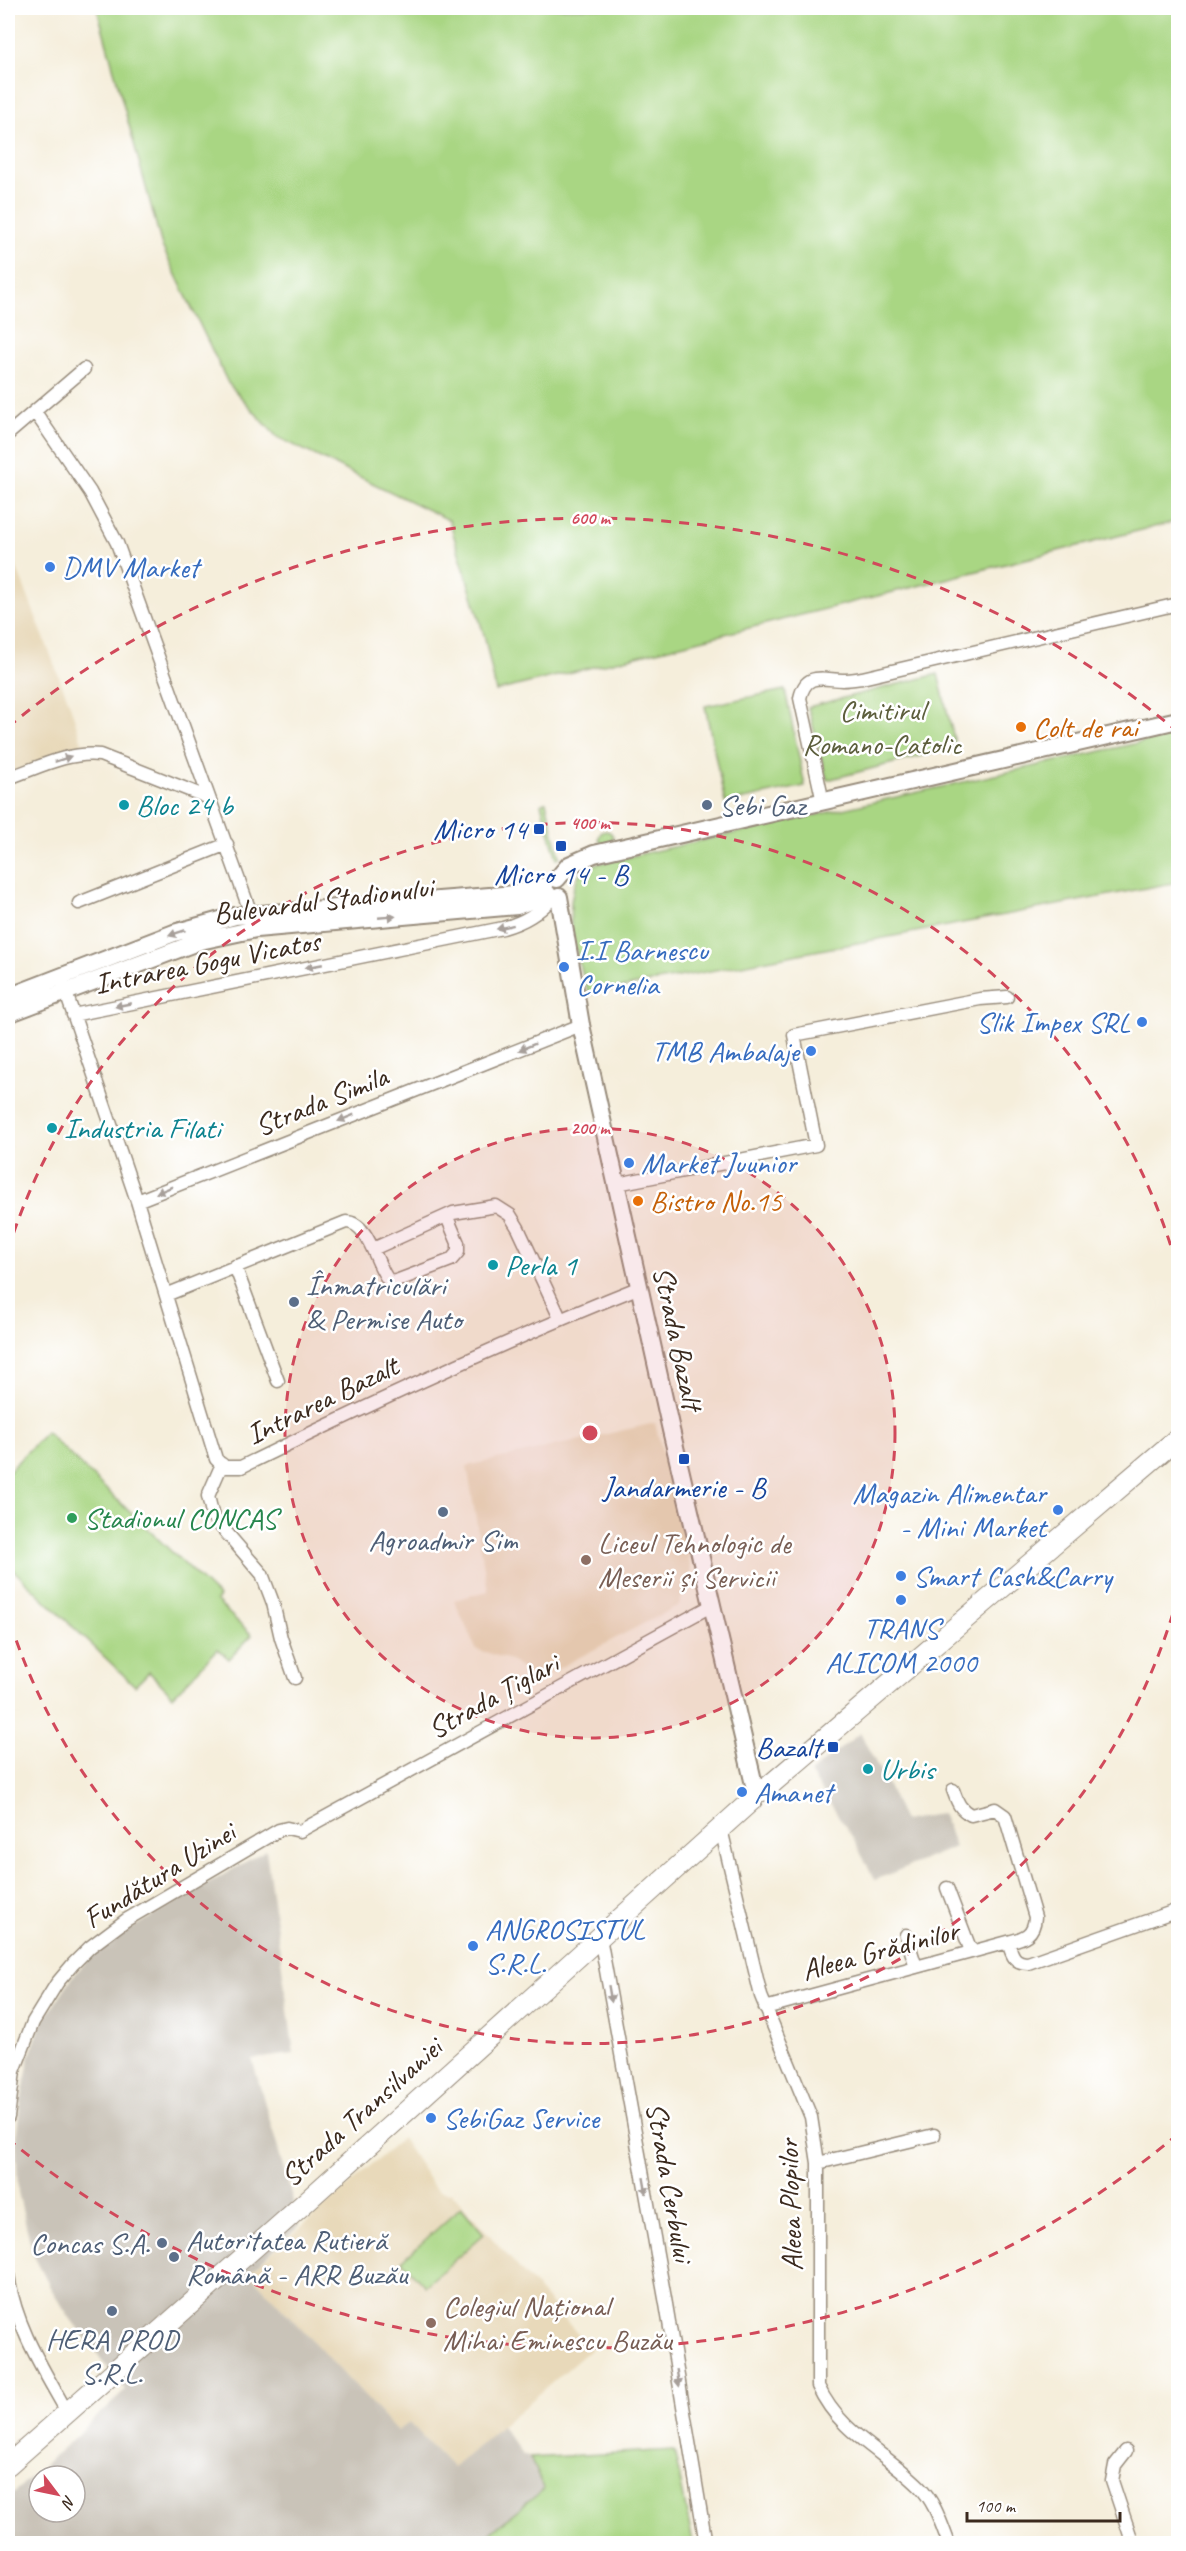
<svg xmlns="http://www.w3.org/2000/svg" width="1186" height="2551" font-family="Caveat,sans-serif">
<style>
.built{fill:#e8d9ba}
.industrial{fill:#c9c3b8;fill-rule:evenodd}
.green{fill:#a9d683;stroke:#728050;stroke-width:1.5}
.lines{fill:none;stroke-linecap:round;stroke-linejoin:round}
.street-casing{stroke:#988c7c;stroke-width:15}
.secondary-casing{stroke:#988c7c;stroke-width:20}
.primary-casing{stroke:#988c7c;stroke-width:22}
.street{stroke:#fff;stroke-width:12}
.secondary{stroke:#fff;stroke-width:16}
.primary{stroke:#fff;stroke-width:20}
.oneway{fill:#a79f9a}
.ring{fill:none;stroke:#d1495b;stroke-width:3;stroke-dasharray:10 8}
.shop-dot{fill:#3f7fe0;stroke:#fff;stroke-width:2}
.food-dot{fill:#e8710a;stroke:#fff;stroke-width:2}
.culture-dot{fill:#0f9aa8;stroke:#fff;stroke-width:2}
.service-dot{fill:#5c6f8a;stroke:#fff;stroke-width:2}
.transit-dot{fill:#1a4fb4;stroke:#fff;stroke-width:2}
.leisure-dot{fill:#2e9e5b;stroke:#fff;stroke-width:2}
.education-dot{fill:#8d6e63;stroke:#fff;stroke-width:2}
.labels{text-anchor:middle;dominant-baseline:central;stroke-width:5;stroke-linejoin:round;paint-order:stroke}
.shop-label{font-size:30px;fill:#366cbe;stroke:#fff;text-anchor:start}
.park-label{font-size:30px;fill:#5c5e3c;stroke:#fff}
.food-label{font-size:30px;fill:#c56008;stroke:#fff;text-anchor:start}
.culture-label{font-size:30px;fill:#0d838f;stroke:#fff;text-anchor:start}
.service-label{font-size:30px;fill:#4e5e75;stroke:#fff;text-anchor:start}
.transit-label{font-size:30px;fill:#164399;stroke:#fff;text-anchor:end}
.street-label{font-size:30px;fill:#3b2a1e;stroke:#fff}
.leisure-label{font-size:30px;fill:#27864d;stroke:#fff;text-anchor:start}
.education-label{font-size:30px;fill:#785e54;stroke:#fff;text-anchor:start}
.centre{fill:#d1495b;stroke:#fff;stroke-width:3}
.ring-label{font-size:18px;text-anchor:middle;font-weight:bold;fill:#d1495b;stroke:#fff;stroke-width:5;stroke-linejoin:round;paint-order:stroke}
</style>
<rect width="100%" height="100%" fill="#fff"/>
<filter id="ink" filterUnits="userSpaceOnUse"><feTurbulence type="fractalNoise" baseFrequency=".0167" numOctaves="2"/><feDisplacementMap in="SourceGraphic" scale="12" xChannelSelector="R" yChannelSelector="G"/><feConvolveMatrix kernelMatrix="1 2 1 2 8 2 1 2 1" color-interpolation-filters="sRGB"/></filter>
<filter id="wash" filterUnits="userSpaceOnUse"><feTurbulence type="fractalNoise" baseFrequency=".008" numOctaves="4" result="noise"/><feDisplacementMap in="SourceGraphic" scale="24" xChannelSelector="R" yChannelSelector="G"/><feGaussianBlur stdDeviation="1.35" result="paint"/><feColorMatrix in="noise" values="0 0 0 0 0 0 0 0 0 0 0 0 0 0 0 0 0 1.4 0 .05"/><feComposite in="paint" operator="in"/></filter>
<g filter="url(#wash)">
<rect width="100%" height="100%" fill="#f5eedb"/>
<path class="built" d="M 8,545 L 70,705 L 83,746 L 8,774 Z
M 655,1423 L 687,1546 L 691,1573 L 679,1605 L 536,1680 L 510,1660 L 476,1649 L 454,1600 L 488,1591 L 467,1466 Z
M 402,2138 L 434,2187 L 438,2191 L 452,2193 L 591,2349 L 453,2468 L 409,2422 L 397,2431 L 249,2273 Z"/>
<path class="industrial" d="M 860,1733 L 888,1786 L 904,1821 L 942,1813 L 955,1847 L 875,1880 L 851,1835 L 810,1773 Z
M 266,1850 L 294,2054 L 252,2059 L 300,2225 L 249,2273 L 397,2431 L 409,2422 L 453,2468 L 501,2426 L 523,2455 L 530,2458 L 544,2489 L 478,2543 L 8,2544 L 8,2498 L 125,2391 L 70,2318 L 50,2287 L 33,2254 L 18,2192 L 16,2141 L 19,2113 L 30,2055 L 41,2025 L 73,1976 L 101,1946 ZM 39,2476 L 75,2476 L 75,2512 L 39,2512 Z"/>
<path class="green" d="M 97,8 L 1178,8 L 1178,521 L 496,691 L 485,638 L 449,520 L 277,437 L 228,383 L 162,246 Z
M 938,674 L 956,747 L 827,780 L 808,707 Z
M 785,690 L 805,786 L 725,803 L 705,706 Z
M 1178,734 L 1178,882 L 589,994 C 576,953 558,908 583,867 Z
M 544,802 L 546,802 L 560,857 L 557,859 L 541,804 Z
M599 838a7 7 0 1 1 14 0a7 7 0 1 1-14 0Z
M 46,1432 L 219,1597 L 216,1601 L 252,1635 L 229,1659 L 218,1649 L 173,1696 L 149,1672 L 135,1686 L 8,1565 L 8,1472 Z
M 461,2207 L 484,2234 L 425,2286 L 402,2261 Z
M 674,2450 L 693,2543 L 478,2543 L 544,2489 L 530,2458 Z"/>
</g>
<g filter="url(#ink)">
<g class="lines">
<defs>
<path id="street" d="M 35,412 L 90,492 L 117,543 L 254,922
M 8,434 L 84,369
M 8,778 C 37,768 69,751 100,755 L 209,798
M 823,802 L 800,698 C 806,672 821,679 842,680 C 849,680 855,679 862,678 L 1178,604
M 79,903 L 227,844
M 63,984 L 137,1201 L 216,1459 L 224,1467 L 241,1467 C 372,1403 504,1341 640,1287
M 73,1015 L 503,928 C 525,922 538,913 554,897
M 617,1184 L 816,1145 L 794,1035 L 980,999 L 1007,997
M 137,1201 L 581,1025
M 373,1249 L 453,1213 L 496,1206 L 510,1215 L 518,1228 L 560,1318
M 235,1266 L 278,1381
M 166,1295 L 346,1222 C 370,1222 376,1268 390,1282 L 396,1281 L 451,1260 L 458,1252 L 458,1243 L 447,1217
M 222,1464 L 208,1496 L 213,1517 L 262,1574 L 273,1603 L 281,1638 L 295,1678
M 721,1829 L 761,1996 L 811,2117 L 818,2163 L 818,2386 C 840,2434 884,2451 919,2486 C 935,2502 941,2523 949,2544
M 947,1888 L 971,1951
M 906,1935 L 916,1967
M 600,1937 L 666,2304 L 706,2544
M 1008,1942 C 1012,1955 1014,1963 1028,1963 L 1178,1910
M 765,2008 L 1008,1942 C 1024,1938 1034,1935 1035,1917 L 1005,1816 L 995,1809 L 971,1815 C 959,1809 957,1801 953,1790
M 8,2117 L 14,2071 L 33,2022 L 57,1983 L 73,1964 L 90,1947 L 126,1920 L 279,1830 L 287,1828 L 300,1831 L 711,1606
M 818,2163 L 934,2135
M 8,2274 C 14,2324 43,2369 67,2412
M 1126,2451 L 1115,2465 L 1112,2481 L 1133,2544"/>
<path id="secondary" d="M 557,879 L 569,865 L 594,854 L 1178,720
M 559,897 L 581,1025 L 671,1430 L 755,1789
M 8,997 L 174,933 L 235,916 L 477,897 L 515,894 L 545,886
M 8,1014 L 200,941 L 256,929 L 517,906 L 548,894"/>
<path id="primary" d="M 763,1791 L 1178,1438
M 8,2465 L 289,2217 L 752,1800"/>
</defs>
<use href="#street" class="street-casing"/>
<use href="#secondary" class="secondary-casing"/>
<use href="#primary" class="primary-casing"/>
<use href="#street" class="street"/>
<use href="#secondary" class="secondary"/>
<use href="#primary" class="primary"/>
</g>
<defs><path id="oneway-solid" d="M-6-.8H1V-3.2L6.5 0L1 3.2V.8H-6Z" transform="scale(1.5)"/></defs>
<g class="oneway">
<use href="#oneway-solid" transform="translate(63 759) rotate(-19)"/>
<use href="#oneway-solid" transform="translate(387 917) rotate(-5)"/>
<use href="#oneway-solid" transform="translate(505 927) rotate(166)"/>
<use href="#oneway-solid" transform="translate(177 933) rotate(161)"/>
<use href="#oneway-solid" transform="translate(314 966) rotate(169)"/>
<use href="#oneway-solid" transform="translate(123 1005) rotate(169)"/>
<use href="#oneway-solid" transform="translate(527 1047) rotate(158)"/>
<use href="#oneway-solid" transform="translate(346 1118) rotate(158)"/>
<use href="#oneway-solid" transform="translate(164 1190) rotate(158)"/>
<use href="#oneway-solid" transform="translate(610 1994) rotate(80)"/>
<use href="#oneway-solid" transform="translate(645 2186) rotate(80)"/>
<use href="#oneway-solid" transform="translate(678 2378) rotate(81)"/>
</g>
</g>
<circle cx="590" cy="1433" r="305" fill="#d1495b" fill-opacity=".12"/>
<g class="ring">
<circle cx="590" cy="1433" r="305"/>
<path d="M1178 1596A610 610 0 0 1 8 1616M8 1250A610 610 0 0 1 1178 1270"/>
<path d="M1178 2134A915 915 0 0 1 8 2139M8 727A915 915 0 0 1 1178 732"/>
</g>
<g class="shop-dot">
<circle cx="50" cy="567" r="6"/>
<circle cx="564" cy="967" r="6"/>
<circle cx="1142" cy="1022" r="6"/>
<circle cx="811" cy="1051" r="6"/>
<circle cx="629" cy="1163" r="6"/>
<circle cx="1058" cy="1510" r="6"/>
<circle cx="901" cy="1576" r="6"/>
<circle cx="901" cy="1600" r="6"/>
<circle cx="742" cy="1792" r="6"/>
<circle cx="473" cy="1946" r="6"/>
<circle cx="431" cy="2118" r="6"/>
</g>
<g class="food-dot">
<circle cx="1021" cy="727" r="6"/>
<circle cx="638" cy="1201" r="6"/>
</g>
<g class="culture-dot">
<circle cx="124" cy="805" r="6"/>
<circle cx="52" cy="1128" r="6"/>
<circle cx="493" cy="1265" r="6"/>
<circle cx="868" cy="1769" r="6"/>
</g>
<g class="service-dot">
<circle cx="707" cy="805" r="6"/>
<circle cx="294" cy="1302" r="6"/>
<circle cx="443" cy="1512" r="6"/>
<circle cx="162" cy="2243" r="6"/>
<circle cx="174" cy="2257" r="6"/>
<circle cx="112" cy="2311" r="6"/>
</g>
<g class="transit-dot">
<rect x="533" y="823" width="12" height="12" rx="3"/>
<rect x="555" y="840" width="12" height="12" rx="3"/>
<rect x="678" y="1453" width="12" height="12" rx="3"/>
<rect x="827" y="1741" width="12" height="12" rx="3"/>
</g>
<circle class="leisure-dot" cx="72" cy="1518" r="6"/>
<g class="education-dot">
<circle cx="586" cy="1560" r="6"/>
<circle cx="431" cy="2323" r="6"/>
</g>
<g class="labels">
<g class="shop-label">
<text x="62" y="567">DMV Market</text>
<text x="576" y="950">I.I Barnescu<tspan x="576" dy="34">Cornelia</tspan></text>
<text x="1130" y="1022" text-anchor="end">Slik Impex SRL</text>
<text x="799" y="1051" text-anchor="end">TMB Ambalaje</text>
<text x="641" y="1163">Market Juunior</text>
<text x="1046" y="1493" text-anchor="end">Magazin Alimentar<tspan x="1046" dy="34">- Mini Market</tspan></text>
<text x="913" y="1576">Smart Cash&amp;Carry</text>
<text x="901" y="1628" text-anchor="middle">TRANS<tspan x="901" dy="34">ALICOM 2000</tspan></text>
<text x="754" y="1792">Amanet</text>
<text x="485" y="1929">ANGROSISTUL<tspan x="485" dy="34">S.R.L.</tspan></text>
<text x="443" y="2118">SebiGaz Service</text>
</g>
<g class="park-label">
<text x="882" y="710">Cimitirul<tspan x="882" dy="34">Romano-Catolic</tspan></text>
</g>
<g class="food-label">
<text x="1033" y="727">Colt de rai</text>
<text x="650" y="1201">Bistro No.15</text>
</g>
<g class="culture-label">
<text x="136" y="805">Bloc 24 b</text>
<text x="64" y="1128">Industria Filati</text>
<text x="505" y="1265">Perla 1</text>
<text x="880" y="1769">Urbis</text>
</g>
<g class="service-label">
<text x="719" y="805">Sebi Gaz</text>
<text x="306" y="1285">Înmatriculări<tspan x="306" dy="34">&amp; Permise Auto</tspan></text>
<text x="443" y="1540" text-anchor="middle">Agroadmir Sim</text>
<text x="186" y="2240">Autoritatea Rutieră<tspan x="186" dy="34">Română - ARR Buzău</tspan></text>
<text x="150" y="2243" text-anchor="end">Concas S.A.</text>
<text x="112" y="2339" text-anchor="middle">HERA PROD<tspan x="112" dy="34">S.R.L.</tspan></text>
</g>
<g class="transit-label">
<text x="527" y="829">Micro 14</text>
<text x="561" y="874" text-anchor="middle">Micro 14 - B</text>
<text x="684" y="1487" text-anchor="middle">Jandarmerie - B</text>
<text x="821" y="1747">Bazalt</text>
</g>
<g class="street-label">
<text transform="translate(323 900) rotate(-7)">Bulevardul Stadionului</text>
<text transform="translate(207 962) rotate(-11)">Intrarea Gogu Vicatos</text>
<text transform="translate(321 1101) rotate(-22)">Strada Simila</text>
<text transform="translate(678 1338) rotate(78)">Strada Bazalt</text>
<text transform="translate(322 1400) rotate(-26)">Intrarea Bazalt</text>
<text transform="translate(493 1696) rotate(-29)">Strada Țiglari</text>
<text transform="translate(159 1875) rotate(-32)">Fundătura Uzinei</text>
<text transform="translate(880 1950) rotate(-15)">Aleea Grădinilor</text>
<text transform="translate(361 2112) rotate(-42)">Strada Transilvaniei</text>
<text transform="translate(670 2182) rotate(80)">Strada Cerbului</text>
<text transform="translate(790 2205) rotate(-92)">Aleea Plopilor</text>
</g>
<g class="leisure-label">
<text x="84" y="1518">Stadionul CONCAS</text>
</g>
<g class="education-label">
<text x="598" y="1543">Liceul Tehnologic de<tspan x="598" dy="34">Meserii și Servicii</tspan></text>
<text x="443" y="2306">Colegiul Național<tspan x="443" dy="34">Mihai Eminescu Buzău</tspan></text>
</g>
</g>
<circle cx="590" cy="1433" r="9" class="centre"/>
<g class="ring-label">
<text x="590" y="524">600 m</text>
<text x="590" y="829">400 m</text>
<text x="590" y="1134">200 m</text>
</g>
<rect width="1186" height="2551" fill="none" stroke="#fff" stroke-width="30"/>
<g transform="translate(57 2494) rotate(122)"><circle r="28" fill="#ffffff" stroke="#b1aaa5" stroke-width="1.5"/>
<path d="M0-4.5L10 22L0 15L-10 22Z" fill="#d1495b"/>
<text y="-9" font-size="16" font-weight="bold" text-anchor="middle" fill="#3b2a1e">N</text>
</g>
<path d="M967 2512v9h153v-9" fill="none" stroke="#3b2a1e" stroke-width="3"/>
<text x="976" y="2512" font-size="18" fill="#3b2a1e" stroke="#ffffff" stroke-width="4.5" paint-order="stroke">100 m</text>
</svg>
